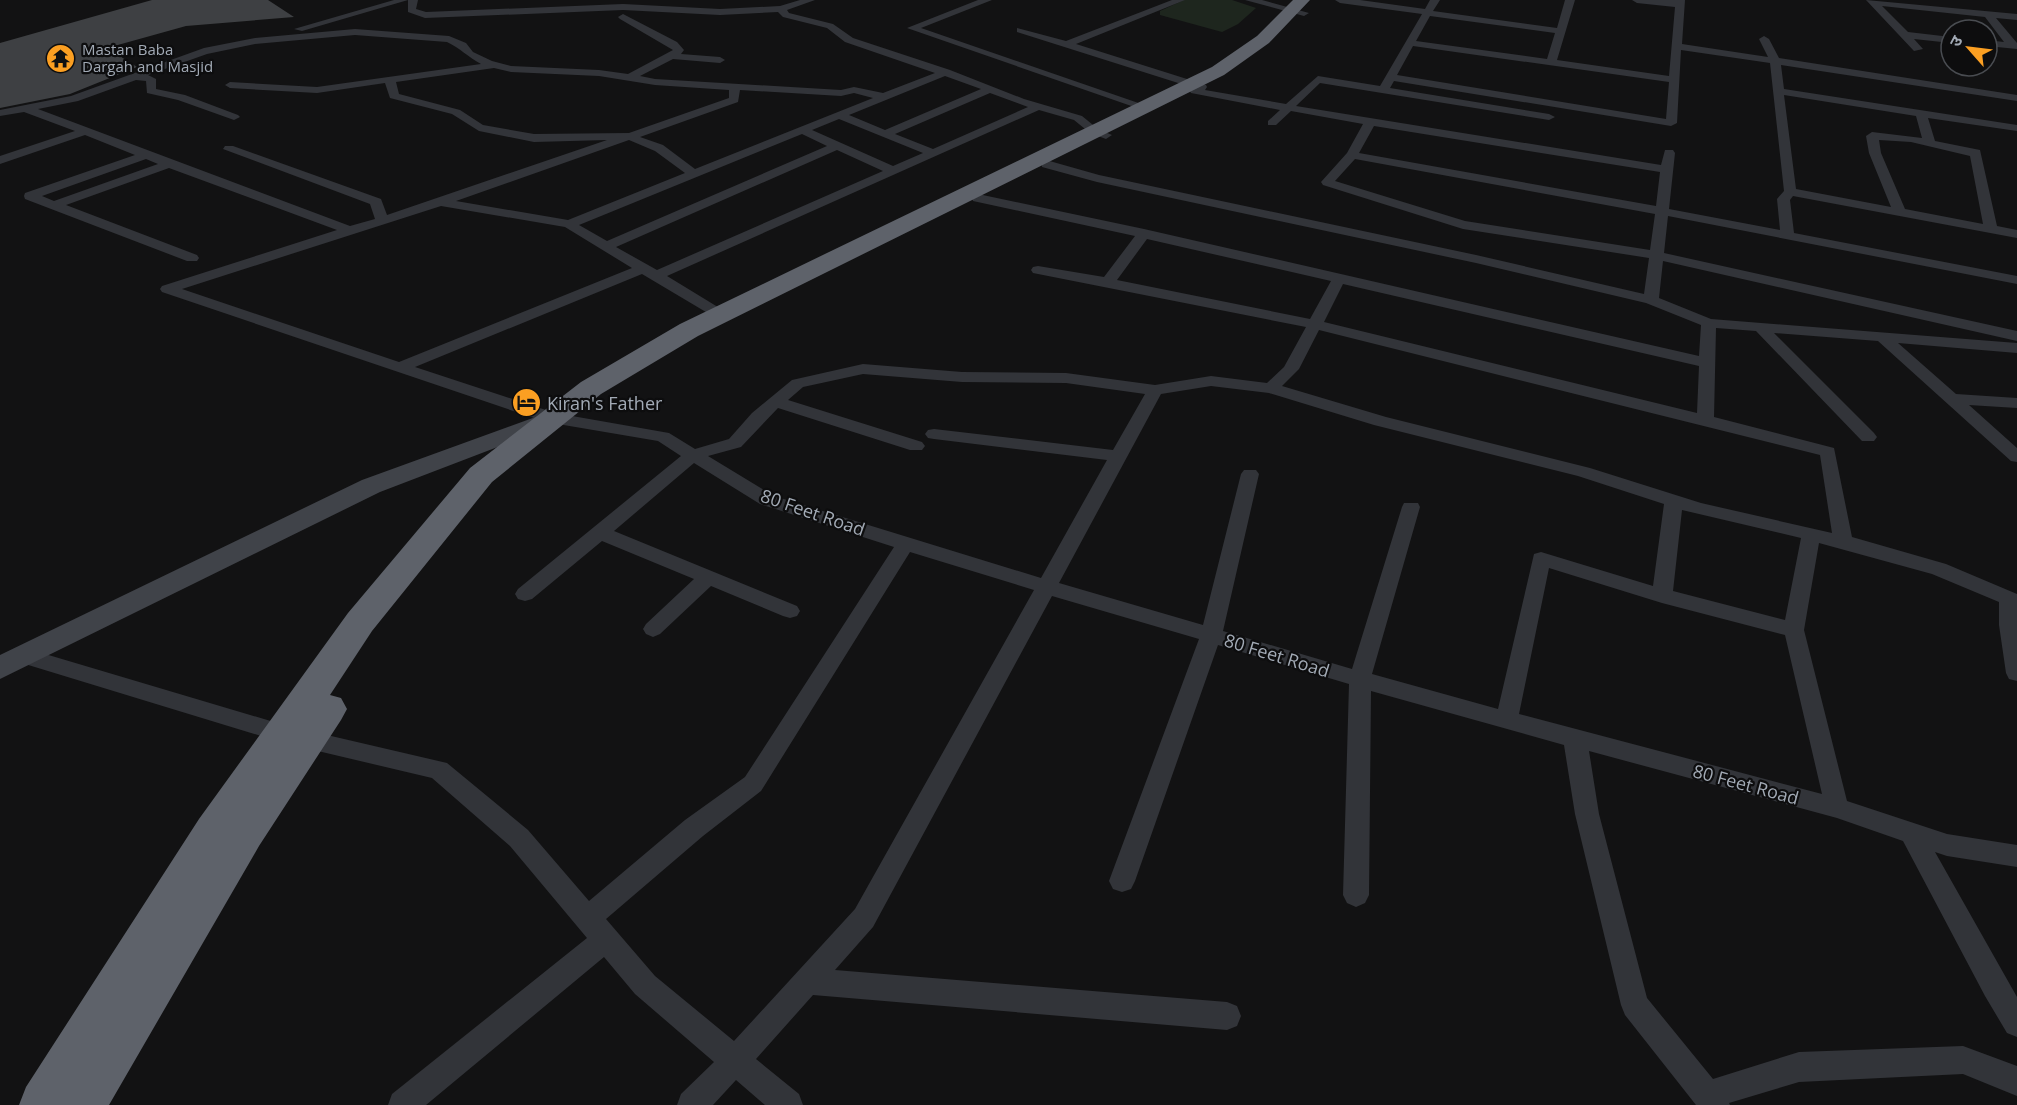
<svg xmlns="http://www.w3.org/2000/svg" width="2017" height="1105" font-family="'Open Sans','Noto Sans Devanagari',sans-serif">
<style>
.green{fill:#1e261e}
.building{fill:#3e4043}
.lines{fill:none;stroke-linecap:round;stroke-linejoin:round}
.street{fill:#323439;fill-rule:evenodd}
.secondary{fill:#404349;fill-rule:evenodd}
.highway{fill:#5e626a;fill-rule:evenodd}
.labels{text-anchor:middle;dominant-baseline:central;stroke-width:4.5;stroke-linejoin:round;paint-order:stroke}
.far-poi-label{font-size:15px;fill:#a2aab5;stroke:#0d0d0e;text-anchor:start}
.poi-label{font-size:18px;fill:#a2aab5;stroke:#0d0d0e;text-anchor:start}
.street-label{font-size:18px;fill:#a2aab5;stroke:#0d0d0e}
</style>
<rect width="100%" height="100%" fill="#121213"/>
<path class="green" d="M 1184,0 L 1232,0 L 1256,8 L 1238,24 L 1222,32 L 1160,15 L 1160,11 Z"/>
<path class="building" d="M 152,0 L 268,0 L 294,17 L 186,26 L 107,48 L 137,67 L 70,94 L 0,108 L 0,43 Z"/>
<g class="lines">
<path class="street" d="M 394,0 L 418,0 L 416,9 L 426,12 L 623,4 L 720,9 L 780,6 L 800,0 L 815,0 L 787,10 L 789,13 L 833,24 L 853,38 L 950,70 L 1024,99 L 1082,116 L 1098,129 L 1112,135 L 1106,139 L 1090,133 L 1074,120 L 1039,110 L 667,276 L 726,312 L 729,315 L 726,318 L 716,318 L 642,274 L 415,367 L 555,413 L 669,433 L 695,449 L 729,439 L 752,413 L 792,380 L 863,364 L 962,372 L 1066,373 L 1155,385 L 1211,376 L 1267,383 L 1284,367 L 1306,327 L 1033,273 L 1031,270 L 1033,267 L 1038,266 L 1104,277 L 1135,236 L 973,201 L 972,198 L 973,195 L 978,194 L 1144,229 L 1699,356 L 1701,325 L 1646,303 L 1476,263 L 1097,182 L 1042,167 L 1042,161 L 1046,160 L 1099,175 L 1476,255 L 1644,294 L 1649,258 L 1463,229 L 1323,185 L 1321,182 L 1347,153 L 1363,124 L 1291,111 L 1276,125 L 1268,125 L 1268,121 L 1280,110 L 1191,93 L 1190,91 L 1194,88 L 1017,32 L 1017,28 L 1066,41 L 1172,0 L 1185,0 L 1076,44 L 1206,85 L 1207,87 L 1205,90 L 1286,104 L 1318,76 L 1380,86 L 1422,14 L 1340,3 L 1335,0 L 1360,0 L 1425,9 L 1430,0 L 1440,0 L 1433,11 L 1557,28 L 1565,0 L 1575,0 L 1557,60 L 1669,76 L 1675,7 L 1637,3 L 1632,0 L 1685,0 L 1682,44 L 1768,57 L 1759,39 L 1764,36 L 1769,39 L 1779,58 L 2017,95 L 2017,101 L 1781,65 L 1784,89 L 2017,125 L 2017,131 L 1928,118 L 1935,141 L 1980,150 L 1997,226 L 2017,230 L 2017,238 L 1793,196 L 1790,200 L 1794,233 L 2017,276 L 2017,284 L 1668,216 L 1664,253 L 2017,331 L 2017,341 L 1663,261 L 1659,298 L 1711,319 L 2017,343 L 2017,353 L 1898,343 L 1956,394 L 2017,398 L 2017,408 L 1969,405 L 2017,448 L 2017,462 L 2011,461 L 1878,341 L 1774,333 L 1874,433 L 1877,437 L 1874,441 L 1862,441 L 1756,331 L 1716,328 L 1714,417 L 1834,448 L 1852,537 L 1946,564 L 2017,594 L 2017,681 L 2009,679 L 2006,673 L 1999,625 L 1999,602 L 1932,574 L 1819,543 L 1804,630 L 1847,801 L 1947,834 L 2017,845 L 2017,867 L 1947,856 L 1935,852 L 2017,997 L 2017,1037 L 2007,1033 L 1985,996 L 1903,841 L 1837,818 L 1589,751 L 1599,814 L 1647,998 L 1713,1079 L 1799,1052 L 1963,1046 L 2017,1066 L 2017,1096 L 1963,1074 L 1799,1082 L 1729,1103 L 1730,1105 L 1696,1105 L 1625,1015 L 1621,1005 L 1575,814 L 1564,745 L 1371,691 L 1369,895 L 1365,903 L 1356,907 L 1347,903 L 1343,895 L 1349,684 L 1218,645 L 1135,881 L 1131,889 L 1122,892 L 1113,889 L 1109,881 L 1199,639 L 1052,596 L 873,927 L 835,970 L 1227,1002 L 1237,1006 L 1241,1016 L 1237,1026 L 1227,1030 L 813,995 L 756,1059 L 799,1094 L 803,1105 L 765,1105 L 736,1080 L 713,1105 L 677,1105 L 681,1094 L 714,1062 L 635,994 L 604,957 L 426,1105 L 388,1105 L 392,1094 L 587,938 L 510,846 L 432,778 L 284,743 L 25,664 L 17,662 L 14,656 L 17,650 L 25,648 L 284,725 L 447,763 L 528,830 L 589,901 L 685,820 L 745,777 L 894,547 L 760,504 L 694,463 L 614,531 L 797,606 L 800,611 L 797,616 L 790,618 L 783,616 L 711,586 L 660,634 L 653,637 L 646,634 L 643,629 L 646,624 L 694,579 L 602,541 L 532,599 L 525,601 L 518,599 L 515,594 L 518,589 L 681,456 L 658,441 L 546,422 L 162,292 L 160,289 L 162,286 L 337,230 L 169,168 L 66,205 L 197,255 L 199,258 L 197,261 L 187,261 L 25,199 L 24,196 L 25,193 L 135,155 L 85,135 L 0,164 L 0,156 L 75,131 L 24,112 L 0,116 L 0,110 L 71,96 L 204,48 L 255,38 L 355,29 L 449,36 L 466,43 L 473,52 L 492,61 L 511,66 L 599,70 L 628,74 L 673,50 L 620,19 L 618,17 L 623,14 L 677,42 L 684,50 L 681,54 L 720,57 L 725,60 L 720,63 L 673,59 L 640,76 L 655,79 L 841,90 L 854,87 L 883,93 L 935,73 L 845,42 L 827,28 L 783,17 L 778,12 L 720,15 L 623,10 L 425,18 L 408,12 L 408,0 L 302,31 L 294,29 ZM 1430,16 L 1555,33 L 1547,59 L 1416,41 ZM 355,35 L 447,42 C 460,48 468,57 481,64 L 317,87 L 230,82 L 225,85 L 230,88 L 317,93 L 385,83 L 390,98 L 452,114 L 479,131 L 534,142 L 607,140 L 387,215 L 381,199 L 233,146 L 225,146 L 223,149 L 370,204 L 375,219 L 350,226 L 38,109 L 78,101 L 136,80 L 146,81 L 147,93 L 178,100 L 234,120 L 240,117 L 238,115 L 185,95 L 156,89 L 156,79 L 148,75 L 207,54 L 255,44 ZM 1413,46 L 1669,82 L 1666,119 L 1397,75 ZM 1681,50 L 1770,63 L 1784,191 L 1777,199 L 1780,230 L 1669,209 L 1675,153 L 1673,150 L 1665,150 L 1661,165 L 1296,106 L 1320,83 L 1549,120 L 1555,117 L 1549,114 L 1390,88 L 1394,81 L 1671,126 L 1677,123 ZM 494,68 L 511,72 L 599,76 L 655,85 L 729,90 L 729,98 L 629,133 L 534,134 L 483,125 L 460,110 L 399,94 L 396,82 ZM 945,76 L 981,89 L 885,130 L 849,115 ZM 740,90 L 841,96 L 854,93 L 873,98 L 695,169 L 663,145 L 640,137 L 738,102 ZM 990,93 L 1028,107 L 933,149 L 895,134 ZM 1784,95 L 1916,116 L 1922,138 L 1872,132 L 1866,136 L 1869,153 L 1891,207 L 1796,189 ZM 839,119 L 923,153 L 893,166 L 812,130 ZM 1374,126 L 1660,172 L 1656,206 L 1359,153 ZM 802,134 L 827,146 L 607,241 L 579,225 ZM 629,140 L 655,151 L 685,173 L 568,220 L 456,201 ZM 1879,140 L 1911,142 L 1970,156 L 1983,224 L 1905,209 L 1881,153 ZM 837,150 L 883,171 L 657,270 L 616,247 ZM 146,159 L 158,164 L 54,201 L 42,196 ZM 1355,159 L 1655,214 L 1650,250 L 1465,221 L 1335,181 ZM 441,206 L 565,227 L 632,268 L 399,362 L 182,289 ZM 1147,239 L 1331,281 L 1310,319 L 1117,280 ZM 1343,284 L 1699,366 L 1697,413 L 1324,322 ZM 1319,330 L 1820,455 L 1832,533 L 1701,503 L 1590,468 L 1386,417 L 1282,386 L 1299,369 ZM 863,374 L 962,382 L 1066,383 L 1145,394 L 1113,450 L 934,429 L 928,430 L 925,434 L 928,438 L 934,439 L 1107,460 L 1041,578 L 774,496 L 708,456 L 741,447 L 778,408 L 910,450 L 922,450 L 925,446 L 922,442 L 788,400 L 803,387 ZM 1211,386 L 1269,393 L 1374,425 L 1578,476 L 1664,504 L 1653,586 L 1541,552 L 1534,554 L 1498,709 L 1372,674 L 1420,507 L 1418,503 L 1404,503 L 1402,507 L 1352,669 L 1223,631 L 1259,474 L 1256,470 L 1244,470 L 1241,474 L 1203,625 L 1059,583 L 1161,394 ZM 1682,510 L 1801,538 L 1785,620 L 1673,591 ZM 910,552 L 1034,590 L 855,909 L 734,1041 L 655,976 L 606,919 L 703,836 L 761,791 ZM 1549,568 L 1662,603 L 1785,635 L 1822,794 L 1519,714 Z
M 978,0 L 992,0 L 921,28 L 1150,107 L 1144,110 L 1140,109 L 907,28 Z
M 1245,0 L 1262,0 L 1309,13 L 1304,16 Z
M 1866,0 L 2017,14 L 2017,20 L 1996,18 L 2017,43 L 2017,49 L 1987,46 L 1987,40 L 2004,42 L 1985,17 L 1882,6 L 1908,32 L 1951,37 L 1951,43 L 1914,39 L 1923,49 L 1914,51 Z"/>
<path class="secondary" d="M 552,411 L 560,413 L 564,418 L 560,423 L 380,492 L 0,679 L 0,655 L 362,480 Z"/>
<path class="highway" d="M 1293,0 L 1310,0 L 1269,43 L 1224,75 L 698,336 L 601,394 L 492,482 L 372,631 L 330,695 L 341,698 L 347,709 L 341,720 L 259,846 L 109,1105 L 19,1105 L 26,1087 L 199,819 L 348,613 L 470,468 L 581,382 L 680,324 L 1212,67 L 1257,36 Z"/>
</g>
<defs>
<symbol id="temple-disc" viewBox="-11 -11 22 22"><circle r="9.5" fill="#fb9f22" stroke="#0d0d0e"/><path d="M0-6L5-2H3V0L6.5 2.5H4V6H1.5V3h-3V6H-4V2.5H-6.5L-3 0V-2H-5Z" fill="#111"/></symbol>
<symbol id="hotel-disc" viewBox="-11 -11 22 22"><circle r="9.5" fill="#fb9f22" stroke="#0d0d0e"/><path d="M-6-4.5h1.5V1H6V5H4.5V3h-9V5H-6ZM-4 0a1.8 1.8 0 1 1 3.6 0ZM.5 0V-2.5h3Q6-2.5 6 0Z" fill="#111"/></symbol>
</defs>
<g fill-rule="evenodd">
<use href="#temple-disc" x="44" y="42" width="33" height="33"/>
<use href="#hotel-disc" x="510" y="386" width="33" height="33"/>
</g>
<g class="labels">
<g class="far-poi-label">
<text x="82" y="49">Mastan Baba<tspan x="82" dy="17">Dargah and Masjid</tspan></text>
</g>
<g class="poi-label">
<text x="547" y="403">Kiran's Father</text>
</g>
<g class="street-label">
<text transform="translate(813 512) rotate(19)">80 Feet Road</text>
<text transform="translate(1277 655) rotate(17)">80 Feet Road</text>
<text transform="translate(1746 784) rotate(15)">80 Feet Road</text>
</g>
</g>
<g transform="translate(1969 48) rotate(298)"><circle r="28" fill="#0d0d0e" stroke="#494c51" stroke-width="1.5"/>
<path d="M0-4.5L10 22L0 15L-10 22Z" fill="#fb9f22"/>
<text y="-9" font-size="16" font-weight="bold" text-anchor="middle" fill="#a2aab5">उ</text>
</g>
</svg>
